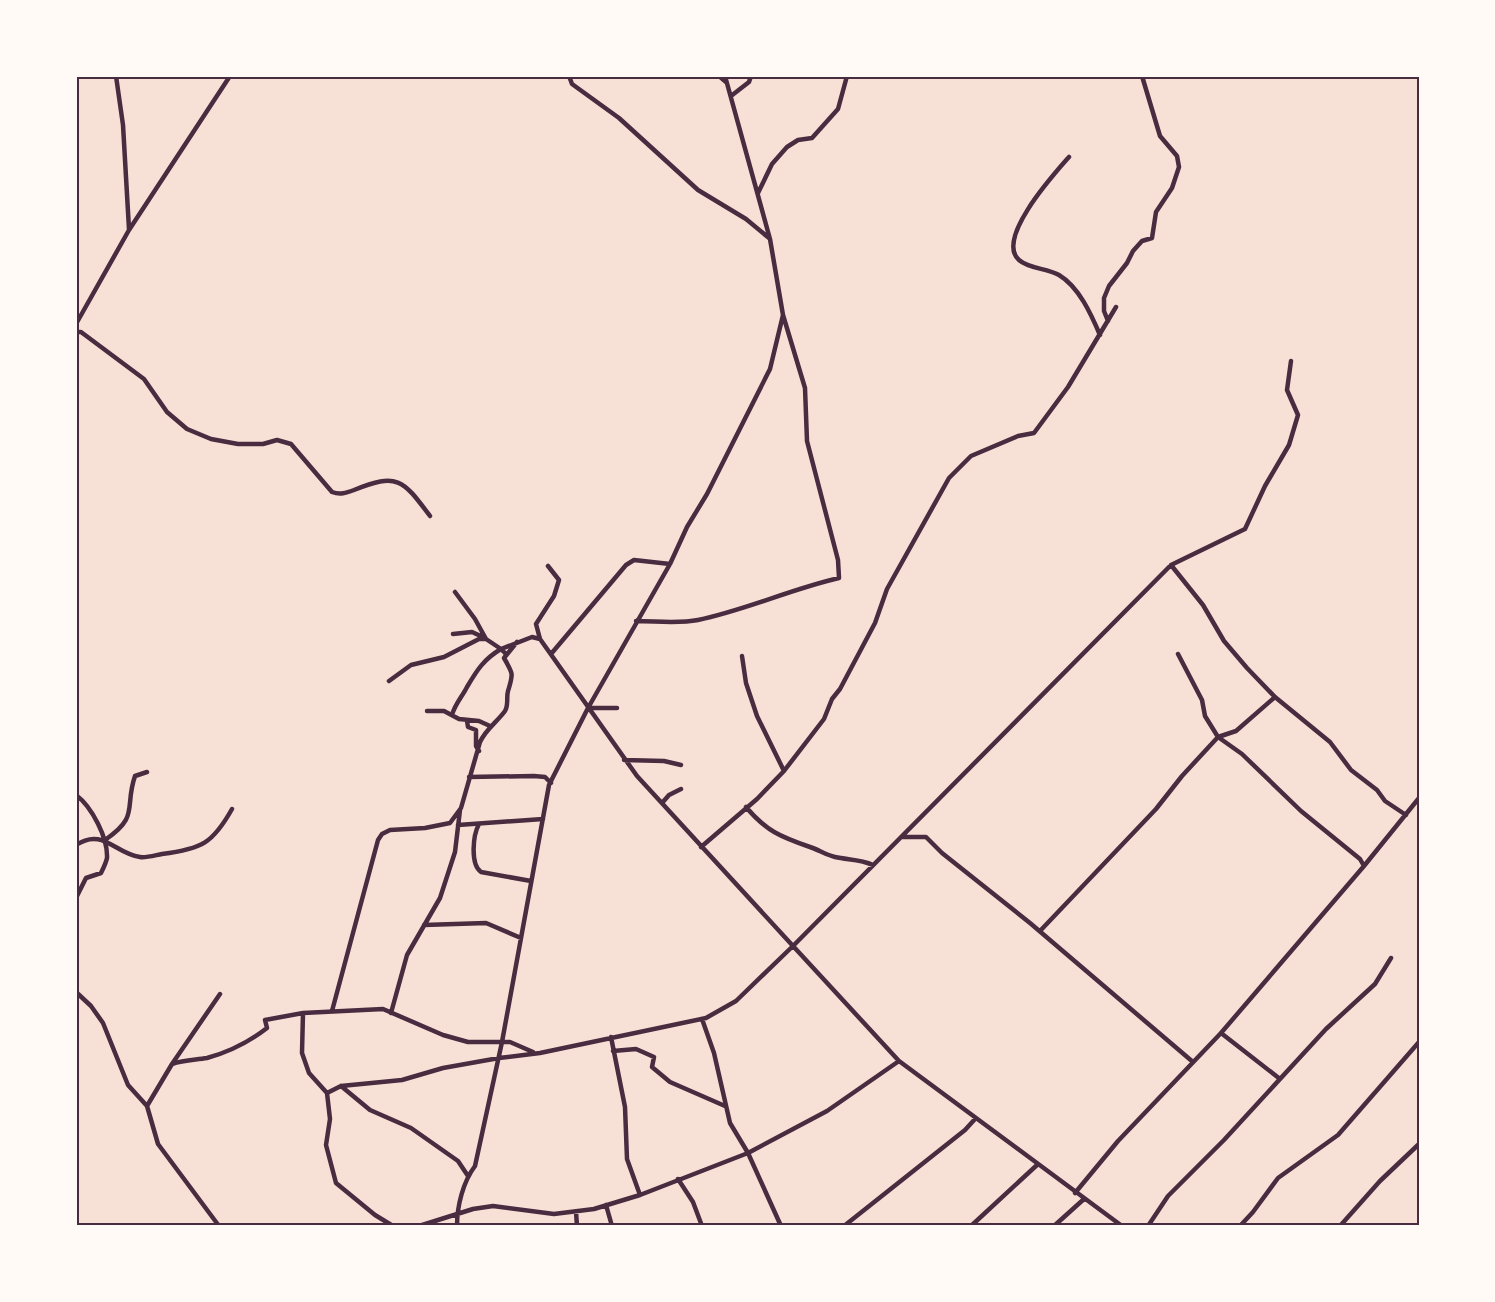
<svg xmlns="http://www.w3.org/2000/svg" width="1495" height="1302" font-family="'Public Sans',sans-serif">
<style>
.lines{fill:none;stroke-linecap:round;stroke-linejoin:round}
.minor{stroke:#4a2c40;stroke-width:4.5}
.neatline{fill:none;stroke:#4a2c40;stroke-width:2}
</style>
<rect width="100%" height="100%" fill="#f7e1d7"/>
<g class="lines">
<path class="minor" d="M 116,76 L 123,125 L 129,229
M 569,76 L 572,84 L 619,118 L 698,190 L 746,219 L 769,238
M 719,76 L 726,82
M 731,96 L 749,82 L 751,76
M 1069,157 C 1054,174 995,239 1019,260 C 1029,269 1047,268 1059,275 C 1079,287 1091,314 1100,335
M 758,193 L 772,164 L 787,147 L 798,140 L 812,138 L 838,109 L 847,76
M 1108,321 L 1104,311 L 1104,298 L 1109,286 L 1127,263 L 1133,251 L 1142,241 L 1152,238 L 1156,212 L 1172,188 L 1179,167 L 1177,156 L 1160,136 L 1142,76
M 76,324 L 129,230 L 230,76
M 76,332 L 81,332 L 144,379 L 167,412 L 187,429 L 211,439 L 238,444 L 263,444 L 277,440 L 291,444 L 332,492 C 340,495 346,493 354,490 C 398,472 403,480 430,516
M 1171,565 L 1203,605 L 1224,641 L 1247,668 L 1275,697 L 1330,742 L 1351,770 L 1377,790 L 1385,801 L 1406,815
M 455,592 L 475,619 L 486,639
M 636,621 C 656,621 678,624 698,620 C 746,610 791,589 839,578 L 838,560 L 807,441 L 805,388 L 783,315
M 453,634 L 472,632 L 485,638
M 551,654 L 626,565 L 634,560 L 670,564
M 1178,654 L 1202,700 L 1205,716 L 1218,737 L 1242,754 L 1301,811 L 1360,859 L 1364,866
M 742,656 L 746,683 L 757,716 L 784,771
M 389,681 L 411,665 L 444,657 L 479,639 L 486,639 L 501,649 L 532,637 L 540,639
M 588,708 L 617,708
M 427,711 L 444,711 L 459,719 L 479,721 L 490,726
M 452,715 C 455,704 462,697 467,687 C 477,670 484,659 501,649 L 506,654 L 505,657
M 467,721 L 468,727 L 476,730 L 476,746 L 479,751
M 624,760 L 664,761 L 681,765
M 469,777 L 534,776 L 545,777 L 551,783
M 76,795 C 92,807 108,838 107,858 C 106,863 103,869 101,873 L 86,878 L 76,898
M 662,803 L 669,795 L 681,789
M 746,807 C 766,831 781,837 810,847 C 819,850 826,855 835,857 C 848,860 860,859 873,865
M 479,824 C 473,835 470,864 481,872 L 531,881
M 458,825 L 543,819
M 902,837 L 926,837 L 942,853 L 1030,923 L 1193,1062
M 105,840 C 140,816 124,808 135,776 L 147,772
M 76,845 C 103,827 115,854 140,857 C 146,858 156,855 162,854 C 202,849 213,843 232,809
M 701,847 L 757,799 L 784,771 L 824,719 L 832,699 L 840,689 L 875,623 L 887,589 L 949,478 L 971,456 L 1018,436 L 1034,433 L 1068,387 L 1116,307
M 424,925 L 486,923 L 521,938
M 1040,931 L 1156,809 L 1182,776 L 1218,737 L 1236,731 L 1275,697
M 76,992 L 91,1006 L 103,1023 L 128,1085 L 147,1106 L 158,1144 L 219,1226
M 332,1011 L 378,840 L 382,834 L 390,830 L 425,828 L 450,823 L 461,808 L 480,742 C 486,729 497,722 505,711 C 509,704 506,698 508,691 C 513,674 514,675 504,658 L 517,642
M 303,1013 L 302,1053 L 309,1073 L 327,1093 L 330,1119 L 326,1145 L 336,1183 L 375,1215 L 393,1226
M 391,1013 L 407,955 L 440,898 L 455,852 L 460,810
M 702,1019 L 714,1053 L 730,1123 L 748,1153 L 781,1226
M 1221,1033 L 1280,1079
M 611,1037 L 625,1107 L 627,1159 L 640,1195
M 613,1051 L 636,1049 L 654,1057 L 652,1067 L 670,1082 L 725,1106
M 172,1064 L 220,994
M 341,1086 L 370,1110 L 411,1128 L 458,1161 L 468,1176
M 327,1093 L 341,1086 L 402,1080 L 443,1068 L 499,1058 L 540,1053 L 706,1018 L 736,1001 L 793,946 L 637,776 L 540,639 L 536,624 L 554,596 L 559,580 L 548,566
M 147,1106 L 172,1064 C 184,1060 195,1060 207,1058 C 229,1052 249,1042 267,1028 L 265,1020 L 303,1013 L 383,1009 L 443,1035 L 468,1042 L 510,1042 L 533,1052
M 678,1179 L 693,1202 L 702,1226
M 1075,1193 L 1118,1141 L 1221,1033 L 1364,866 L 1419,798
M 606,1205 L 612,1226
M 576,1212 L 577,1226
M 419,1226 L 473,1209 L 493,1206 L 554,1214 L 594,1209 L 640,1195 L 748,1153 L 827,1111 L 899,1061
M 457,1226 C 457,1206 463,1182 475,1166 L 502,1042 L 549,785 L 588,708 L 670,564 L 687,527 L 707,494 L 770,369 L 783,315 L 770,239 L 725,76
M 844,1226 L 965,1130 L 975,1119
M 971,1226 L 1037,1165
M 1054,1226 L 1084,1199
M 1122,1226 L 899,1061 L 793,946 L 1171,565 L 1245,529 L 1265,486 L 1289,445 L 1298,415 L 1287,390 L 1291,361
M 1148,1226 L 1168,1196 L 1224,1140 L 1326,1029 L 1375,984 L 1391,958
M 1240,1226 L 1253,1212 L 1278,1178 L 1338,1135 L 1419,1042
M 1340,1226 L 1380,1181 L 1419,1144"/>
</g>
<rect width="1495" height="1302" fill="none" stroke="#fffaf5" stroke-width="155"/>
<rect x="78" y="78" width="1340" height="1146" class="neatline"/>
</svg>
